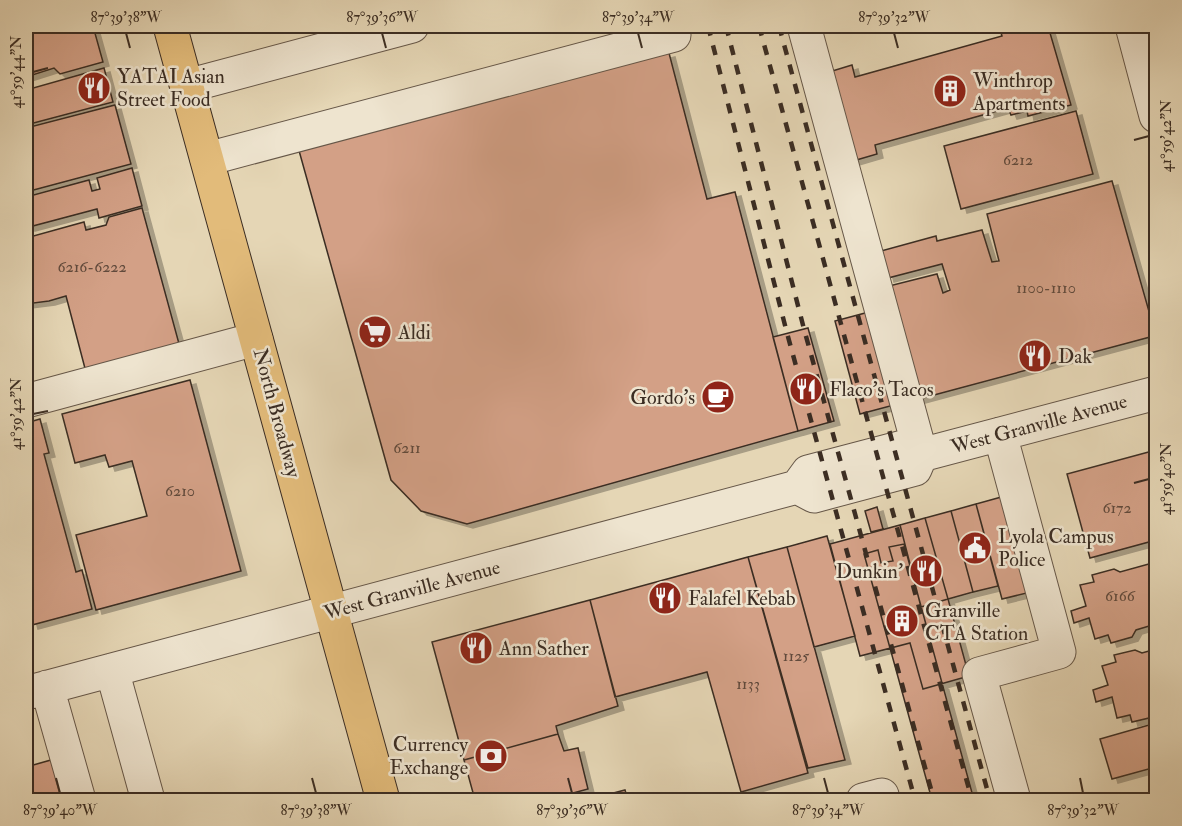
<svg xmlns="http://www.w3.org/2000/svg" width="1182" height="826" font-family="'IM FELL Double Pica',serif">
<style>
.building{fill:#d3a086;stroke:#3b2d23;stroke-width:1.5;filter:url(#shadow)}
.lines{fill:none;stroke-linecap:round;stroke-linejoin:round}
.minor-casing{stroke:#665748;stroke-width:35}
.major-casing{stroke:#3b2d23;stroke-width:35}
.minor{stroke:#eee4cf;stroke-width:33}
.major{stroke:#e2bb7a;stroke-width:33}
.rail{stroke:#3b2d23;stroke-width:4.5;stroke-dasharray:10 10;stroke-linecap:butt}
.ticks{fill:none;stroke:#3b2d23;stroke-width:2}
.labels{text-anchor:middle;dominant-baseline:central;stroke-width:5;stroke-linejoin:round;paint-order:stroke}
.number-label{font-size:16px;fill:#614a3c}
.poi-label{font-size:20px;fill:#3b2d23;stroke:#eee4cf;text-anchor:start}
.street-label{font-size:20px;fill:#3b2d23;stroke:#eee4cf}
.neatline{fill:none;stroke:#3b2d23;stroke-width:2}
.ticks-label{font-size:15px;text-anchor:middle;fill:#3b2d23}
</style>
<defs>
<filter id="shadow"><feDropShadow dx="6" dy="4" stdDeviation="0" flood-color="#0004"/></filter>
</defs>
<rect width="100%" height="100%" fill="#e5d6b5"/>
<filter id="stains"><feTurbulence type="fractalNoise" baseFrequency=".00333" numOctaves="4"/><feColorMatrix values="0 0 0 0 .2 0 0 0 0 .09 0 0 0 0 .02 0 0 0 .5 -.17"/></filter>
<radialGradient id="worn" r=".72"><stop offset=".6" stop-color="#630" stop-opacity="0"/><stop offset="1" stop-color="#630" stop-opacity=".3"/></radialGradient>
<path class="building" d="M 31,26 L 93,26 L 103,62 L 60,74 L 54,68 L 26,77 L 26,27 Z
M 999,26 L 1048,26 L 1071,105 L 1028,116 L 1027,111 L 1011,115 L 1008,108 L 875,145 L 877,154 L 853,161 L 829,72 L 852,65 L 855,77 L 1002,36 Z
M 669,53 L 707,199 L 735,192 L 798,431 L 467,524 L 421,511 L 391,480 L 298,147 Z
M 104,68 L 113,102 L 26,125 L 26,90 Z
M 115,105 L 131,164 L 26,192 L 26,128 Z
M 1076,111 L 1093,174 L 961,209 L 944,146 Z
M 132,168 L 142,206 L 99,218 L 97,209 L 29,227 L 26,215 L 26,197 L 89,180 L 92,191 L 100,189 L 97,178 Z
M 1112,181 L 1154,329 L 1154,334 L 1150,337 L 919,399 L 889,286 L 937,274 L 943,293 L 950,290 L 942,264 L 888,278 L 881,251 L 936,236 L 937,241 L 982,230 L 992,262 L 999,261 L 987,214 Z
M 142,208 L 181,351 L 87,376 L 66,296 L 49,301 L 26,304 L 26,238 L 84,222 L 86,230 L 106,225 L 109,217 Z
M 869,312 L 894,405 L 860,414 L 835,321 Z
M 808,328 L 834,421 L 798,431 L 773,337 Z
M 190,380 L 241,571 L 96,610 L 76,535 L 147,516 L 132,461 L 109,467 L 105,455 L 75,463 L 62,414 Z
M 40,419 L 49,453 L 44,454 L 76,572 L 82,570 L 92,609 L 32,625 L 26,602 L 26,586 L 28,585 L 26,577 L 26,423 Z
M 1156,450 L 1156,551 L 1152,552 L 1149,542 L 1090,558 L 1067,474 Z
M 1005,496 L 1031,592 L 1002,599 L 976,504 Z
M 976,504 L 998,586 L 973,592 L 951,511 Z
M 877,507 L 883,529 L 871,532 L 865,511 Z
M 951,511 L 973,592 L 948,599 L 925,518 Z
M 925,518 L 948,599 L 921,607 L 900,525 Z
M 900,525 L 921,607 L 948,599 L 969,676 L 923,689 L 910,643 L 860,656 L 830,544 Z
M 827,536 L 855,636 L 814,647 L 787,547 Z
M 904,544 L 974,800 L 932,800 L 864,554 L 878,550 L 881,563 L 893,561 L 889,547 Z
M 787,547 L 845,760 L 808,768 L 748,557 Z
M 748,557 L 808,773 L 741,792 L 707,672 L 615,697 L 590,600 Z
M 1156,562 L 1156,624 L 1136,630 L 1132,637 L 1111,643 L 1108,635 L 1095,639 L 1089,618 L 1074,623 L 1071,611 L 1086,606 L 1080,585 L 1094,582 L 1092,575 L 1114,569 L 1120,572 Z
M 590,600 L 618,706 L 556,726 L 558,734 L 464,760 L 432,642 Z
M 1156,649 L 1156,710 L 1153,717 L 1132,722 L 1130,715 L 1117,718 L 1112,697 L 1096,702 L 1093,690 L 1108,685 L 1102,666 L 1116,662 L 1114,655 L 1135,650 L 1142,653 Z
M 1156,723 L 1156,767 L 1112,779 L 1100,739 Z
M 558,734 L 564,751 L 578,748 L 588,789 L 547,800 L 475,800 L 464,760 Z
M 51,760 L 63,800 L 26,800 L 26,767 Z
M 625,790 L 628,800 L 587,800 Z"/>
<g class="lines">
<defs>
<path id="minor" d="M 804,26 L 921,455
M 1132,26 L 1156,116
M 187,86 L 412,26
M 207,159 L 674,35 L 672,26
M 26,401 L 256,339
M 1000,434 L 1059,652 L 979,674 L 1014,800
M 797,487 L 814,496 L 915,469 L 921,455
M 112,670 L 148,800
M 47,687 L 79,800
M 26,693 L 797,487 L 808,472 L 907,446 L 921,455 L 1156,393
M 863,800 L 882,795 L 883,800"/>
<path id="major" d="M 170,26 L 383,800"/>
</defs>
<use href="#minor" class="minor-casing"/>
<use href="#major" class="major-casing"/>
<use href="#minor" class="minor"/>
<use href="#major" class="major"/>
<path class="rail" d="M 708,26 L 787,333 L 915,800
M 726,26 L 804,329 L 934,800
M 759,26 L 972,800
M 779,26 L 990,800"/>
</g>
<path class="ticks" d="M 126,33 L 130,48M 382,33 L 386,48M 638,33 L 642,48M 894,33 L 898,48M 33,72 L 48,68M 1134,140 L 1149,136M 33,414 L 48,411M 1134,483 L 1149,479M 56,778 L 60,793M 312,778 L 316,793M 568,778 L 572,793M 824,778 L 828,793M 1080,778 L 1083,793"/>
<defs>
<symbol id="restaurant-disc" viewBox="-11 -11 22 22"><circle r="9.5" fill="#8f2418" stroke="#eee4cf"/><path d="M-5-6h1v4h1v-4h1v4h1v-4h1v5L-1.5 .5V6h-2V.5L-5-1ZM5-6V6H3V1.5H1.5Q1.5-4 5-6Z" fill="#fff"/></symbol>
<symbol id="building-disc" viewBox="-11 -11 22 22"><circle r="9.5" fill="#8f2418" stroke="#eee4cf"/><path d="M-4-6H4V6H1V3H-1V6H-4ZM-2.5-4.3h1.7v1.8h-1.7ZM.8-4.3h1.7v1.8H.8ZM-2.5-1h1.7V.8h-1.7ZM.8-1h1.7V.8H.8Z" fill="#fff"/></symbol>
<symbol id="supermarket-disc" viewBox="-11 -11 22 22"><circle r="9.5" fill="#8f2418" stroke="#eee4cf"/><path d="M-6-5.5h2.5l.6 2H6L4.5 2H-2.5L-4.4-4H-6ZM-1.5 3.2a1.3 1.3 0 1 0 .1 0ZM3 3.2a1.3 1.3 0 1 0 .1 0Z" fill="#fff"/></symbol>
<symbol id="cafe-disc" viewBox="-11 -11 22 22"><circle r="9.5" fill="#8f2418" stroke="#eee4cf"/><path d="M-5.5-4.5H6V0H3Q3 3.5 0 3.5H-2.5Q-5.5 3.5-5.5 0ZM3-3.2v2h1.7v-2ZM-6 4.5H4V6H-6Z" fill="#fff"/></symbol>
<symbol id="civic-disc" viewBox="-11 -11 22 22"><circle r="9.5" fill="#8f2418" stroke="#eee4cf"/><path d="M-.6-6.5H3V-4.5H.6V-3L4-1V1h2V6H-6V1h2V-1L-.6-3ZM-1.2 2.5V6h2.4V2.5Z" fill="#fff"/></symbol>
<symbol id="bank-disc" viewBox="-11 -11 22 22"><circle r="9.5" fill="#8f2418" stroke="#eee4cf"/><path d="M-6-4H6V4H-6ZM0-2.3a2.3 2.3 0 1 0 0 4.6a2.3 2.3 0 1 0 0-4.6Z" fill="#fff"/></symbol>
</defs>
<g fill-rule="evenodd">
<use href="#restaurant-disc" x="75" y="69" width="38" height="38"/>
<use href="#building-disc" x="931" y="72" width="38" height="38"/>
<use href="#supermarket-disc" x="356" y="313" width="38" height="38"/>
<use href="#restaurant-disc" x="1016" y="337" width="38" height="38"/>
<use href="#restaurant-disc" x="787" y="370" width="38" height="38"/>
<use href="#cafe-disc" x="699" y="378" width="38" height="38"/>
<use href="#civic-disc" x="956" y="529" width="38" height="38"/>
<use href="#restaurant-disc" x="907" y="552" width="38" height="38"/>
<use href="#restaurant-disc" x="646" y="579" width="38" height="38"/>
<use href="#building-disc" x="883" y="602" width="38" height="38"/>
<use href="#restaurant-disc" x="457" y="629" width="38" height="38"/>
<use href="#bank-disc" x="472" y="737" width="38" height="38"/>
</g>
<g class="labels">
<g class="number-label">
<text x="1018" y="160">6212</text>
<text x="92" y="267">6216-6222</text>
<text x="1046" y="288">1100-1110</text>
<text x="407" y="448">6211</text>
<text x="180" y="491">6210</text>
<text x="1117" y="508">6172</text>
<text x="1120" y="596">6166</text>
<text x="796" y="656">1125</text>
<text x="748" y="684">1133</text>
</g>
<g class="poi-label">
<text x="117" y="76">YATAI Asian<tspan x="117" dy="23">Street Food</tspan></text>
<text x="973" y="80">Winthrop<tspan x="973" dy="23">Apartments</tspan></text>
<text x="398" y="332">Aldi</text>
<text x="1058" y="356">Dak</text>
<text x="829" y="389">Flaco's Tacos</text>
<text x="695" y="397" text-anchor="end">Gordo’s</text>
<text x="998" y="536">Lyola Campus<tspan x="998" dy="23">Police</tspan></text>
<text x="903" y="571" text-anchor="end">Dunkin'</text>
<text x="688" y="598">Falafel Kebab</text>
<text x="925" y="610">Granville<tspan x="925" dy="23">CTA Station</tspan></text>
<text x="499" y="648">Ann Sather</text>
<text x="468" y="744" text-anchor="end">Currency<tspan x="468" dy="23">Exchange</tspan></text>
</g>
<g class="street-label">
<text transform="translate(277 413) rotate(75)">North Broadway</text>
<text transform="translate(1039 424) rotate(-15)">West Granville Avenue</text>
<text transform="translate(412 590) rotate(-15)">West Granville Avenue</text>
</g>
</g>
<rect width="1182" height="826" fill="none" stroke="#e5d6b5" stroke-width="66"/>
<rect x="33" y="33" width="1116" height="760" class="neatline"/>
<g class="ticks-label">
<text x="126" y="22">87°39'38"W</text>
<text x="382" y="22">87°39'36"W</text>
<text x="638" y="22">87°39'34"W</text>
<text x="894" y="22">87°39'32"W</text>
<text transform="translate(16 72) rotate(-90)" y="5">41°59'44"N</text>
<text transform="translate(1166 136) rotate(-90)" y="5">41°59'42"N</text>
<text transform="translate(16 414) rotate(-90)" y="5">41°59'42"N</text>
<text transform="translate(1166 479) rotate(-90)" y="5">41°59'40"N</text>
<text x="60" y="815">87°39'40"W</text>
<text x="316" y="815">87°39'38"W</text>
<text x="572" y="815">87°39'36"W</text>
<text x="828" y="815">87°39'34"W</text>
<text x="1083" y="815">87°39'32"W</text>
</g>
<rect width="100%" height="100%" filter="url(#stains)"/>
<rect width="100%" height="100%" fill="url(#worn)"/>
</svg>
